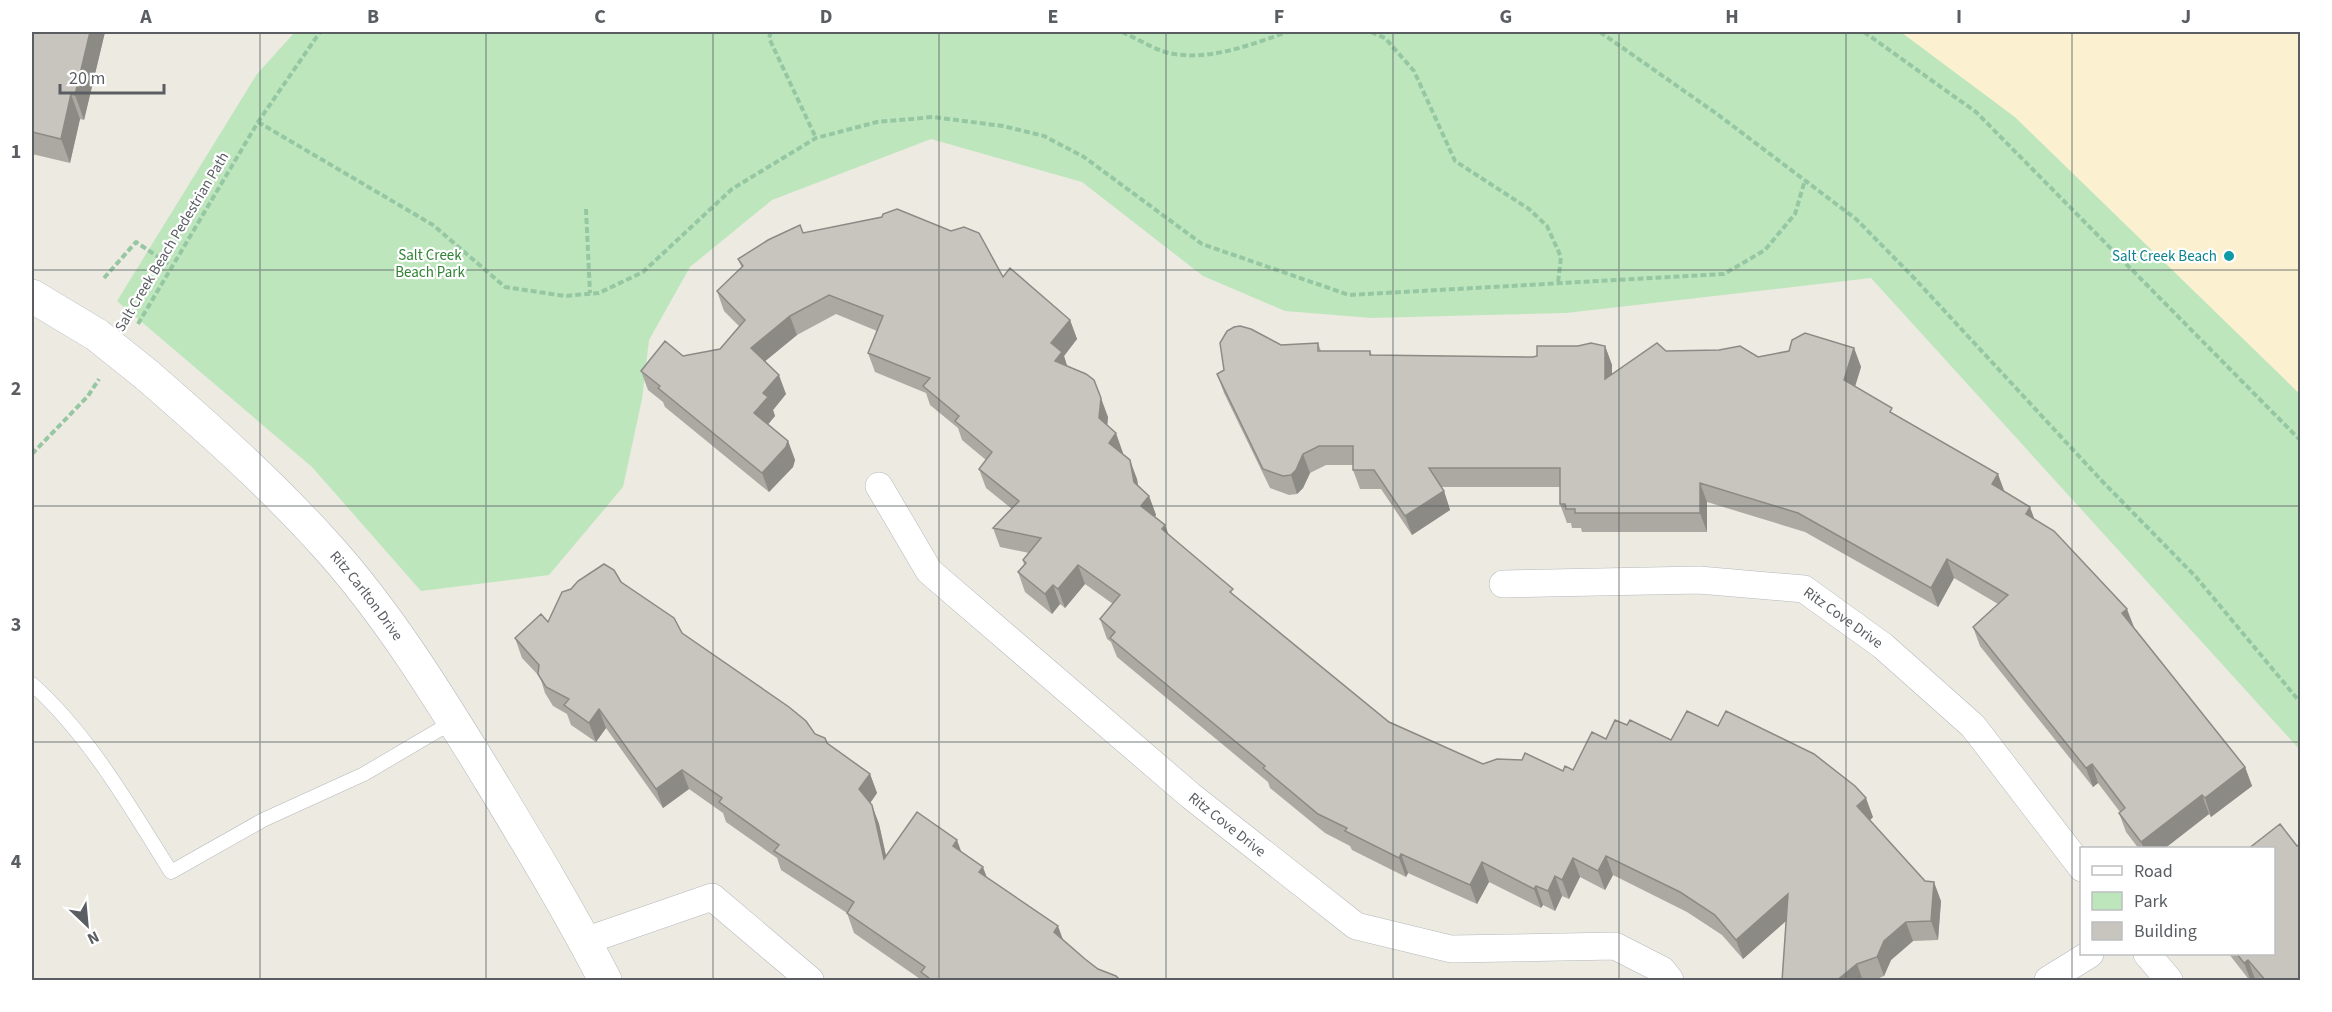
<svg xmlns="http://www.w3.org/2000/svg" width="2332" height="1012" font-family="'Source Sans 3',sans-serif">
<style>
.green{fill:#bee6bd}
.sand{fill:#fbf0cf}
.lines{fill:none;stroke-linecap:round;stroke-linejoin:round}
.service-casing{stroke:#b4b8bc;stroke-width:15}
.minor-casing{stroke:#b4b8bc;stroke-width:28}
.tertiary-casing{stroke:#b4b8bc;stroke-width:34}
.path{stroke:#96c7a3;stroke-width:4;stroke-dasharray:6 3;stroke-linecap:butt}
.service{stroke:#fff;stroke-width:14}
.minor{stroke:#fff;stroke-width:27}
.tertiary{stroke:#fff;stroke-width:33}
.tertiary-bridge-casing{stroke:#b4b8bc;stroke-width:34;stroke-linecap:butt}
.tertiary-bridge{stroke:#fff;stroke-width:33}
.wall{fill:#aca9a3}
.shaded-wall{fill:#8c8a85}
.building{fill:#c8c5be;stroke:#8c8a85;stroke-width:1.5}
.grid{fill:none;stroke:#5a5e63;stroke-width:1.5;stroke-opacity:0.55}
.culture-dot{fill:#0f9aa8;stroke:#fff;stroke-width:2}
.labels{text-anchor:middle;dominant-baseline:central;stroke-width:4.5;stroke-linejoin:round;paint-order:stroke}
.street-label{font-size:15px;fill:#5a5e63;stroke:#fff}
.park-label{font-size:15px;fill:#318234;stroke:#fff}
.culture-label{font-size:15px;fill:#0d838f;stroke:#fff;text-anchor:end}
.neatline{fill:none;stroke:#5a5e63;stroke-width:2}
.grid-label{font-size:20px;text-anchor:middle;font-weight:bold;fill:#5a5e63}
</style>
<rect width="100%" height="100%" fill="#edeae1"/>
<path class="green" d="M 295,32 L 1901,32 L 2015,117 L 2300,394 L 2300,750 L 1871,278 L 1566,313 L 1371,318 L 1285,311 L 1203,276 L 1082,182 L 931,139 L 772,200 L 690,267 L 649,340 L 642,399 L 623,487 L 549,575 L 421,591 L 312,467 L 117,301 L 257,74 Z"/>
<path class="sand" d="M 1901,32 L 2300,32 L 2300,394 L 2015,117 Z"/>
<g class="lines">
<defs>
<path id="service" d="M 32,684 C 90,736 130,807 171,872 L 263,820 L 364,774 L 454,721"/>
<g id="minor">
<path id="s1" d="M 879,486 L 929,571 L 1191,796 L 1356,926 L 1451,949 L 1615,946 L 1662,970 L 1670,980"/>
<path id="s2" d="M 1503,584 L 1699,580 L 1804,589 L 1883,646 L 1973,726 L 2082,868"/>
<path d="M 585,941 L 712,897 L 810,980"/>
<path d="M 2147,954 L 2169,980"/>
<path d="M 2048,980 L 2090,954"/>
</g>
<g id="tertiary">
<path d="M 32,296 L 97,335"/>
<path id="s3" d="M 147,375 C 209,429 269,482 324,543 C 388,613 441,700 490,780 C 530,846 570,912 605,980"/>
</g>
</defs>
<use href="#service" class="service-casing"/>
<use href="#minor" class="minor-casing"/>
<use href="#tertiary" class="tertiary-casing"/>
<path class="path" d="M 771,32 L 769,38 L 816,138
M 1122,32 C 1136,38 1150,47 1165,52 C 1205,63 1250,45 1287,32
M 1371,32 L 1385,38 L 1414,71 L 1455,161 L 1529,209 L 1547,226 L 1561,257 L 1558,283
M 1600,32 L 1717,114 L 1856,219 L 1915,279 L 2101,480 L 2196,577 L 2300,702
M 1864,32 L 1976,112 L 2300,440
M 258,122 L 433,225 L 505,287 L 565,296 L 599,293 L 643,272 L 732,189 L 816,138 L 877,122 L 933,117 L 1003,126 L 1044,136 L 1084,157 L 1202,244 L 1349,295 L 1724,274 L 1765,250 L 1795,214 L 1805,180
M 586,209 L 590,293
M 104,278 L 136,242 L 172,266
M 138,324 L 258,122 L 320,32
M 32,454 L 88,396 L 99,379"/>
<use href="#service" class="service"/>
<use href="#minor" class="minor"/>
<use href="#tertiary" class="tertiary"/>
<defs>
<path id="tertiary-bridge" d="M 97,335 L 147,375"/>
</defs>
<use href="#tertiary-bridge" class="tertiary-bridge-casing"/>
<use href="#tertiary-bridge" class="tertiary-bridge"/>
</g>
<path class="wall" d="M 32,32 L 105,32 L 84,120 L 80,119 L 70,163 L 32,154 Z
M 803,233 L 1003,277 L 1070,320 L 1077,339 L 1064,356 L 1067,366 L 1108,417 L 1107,426 L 1123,453 L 1123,454 L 1137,479 L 1138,486 L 1149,496 L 1156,515 L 1155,517 L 1169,535 L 1235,596 L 1389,722 L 1483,764 L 1563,771 L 1573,770 L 1606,739 L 1627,725 L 1671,740 L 1873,817 L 1870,820 L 1941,901 L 1938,940 L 1913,941 L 1891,960 L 1884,976 L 1872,981 L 1782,981 L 1786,921 L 1743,959 L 1722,935 L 1687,912 L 1613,875 L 1605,890 L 1580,877 L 1569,899 L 1562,896 L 1555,911 L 1543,905 L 1541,908 L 1489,882 L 1477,904 L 1408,873 L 1406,877 L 1352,850 L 1350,846 L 1325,833 L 1270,788 L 1268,782 L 1117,657 L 1111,642 L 1107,639 L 1100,619 L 1113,604 L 1085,584 L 1065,608 L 1060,604 L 1052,614 L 1025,592 L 1018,572 L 1024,565 L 1023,560 L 1029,553 L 1000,547 L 993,528 L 1012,509 L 986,488 L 979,469 L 986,460 L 962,440 L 958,428 L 930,405 L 926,393 L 875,372 L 868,353 L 877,331 L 836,314 L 797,335 L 765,361 L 786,394 L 773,410 L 775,416 L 768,424 L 788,441 L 795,460 L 793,467 L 769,492 L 665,407 L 663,402 L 648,390 L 641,371 L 683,356 L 720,349 L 739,326 L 724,311 L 717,291 L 742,268 L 738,259 Z
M 1318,343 L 1321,351 L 1370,351 L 1372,355 L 1533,357 L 1605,346 L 1612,365 L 1612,374 L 1666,351 L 1758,357 L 1854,348 L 1861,367 L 1855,387 L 2004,492 L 2035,520 L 2134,628 L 2245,767 L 2252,786 L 2211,817 L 2209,814 L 2164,849 L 2139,849 L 2126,832 L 2119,813 L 2120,812 L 2098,783 L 2093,787 L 1980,646 L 1973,627 L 1998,604 L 1954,578 L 1938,607 L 1805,532 L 1707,502 L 1707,532 L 1582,532 L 1581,528 L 1572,528 L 1571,523 L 1567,523 L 1560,504 L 1560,487 L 1441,487 L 1444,491 L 1450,510 L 1412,535 L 1381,489 L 1360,489 L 1353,470 L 1353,465 L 1326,465 L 1310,473 L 1303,488 L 1297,494 L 1289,495 L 1270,488 L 1224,393 L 1217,374 L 1281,345 Z
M 621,582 L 682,633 L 815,734 L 827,744 L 870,774 L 877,793 L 870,803 L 879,824 L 886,856 L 962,852 L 986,877 L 1063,940 L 1085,959 L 1098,969 L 1121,981 L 923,981 L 854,933 L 847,913 L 781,870 L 777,858 L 726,822 L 723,813 L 689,789 L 663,808 L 606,728 L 596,742 L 571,725 L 567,714 L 553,706 L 545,693 L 540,677 L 522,658 L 515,638 L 548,622 Z
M 2229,954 L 2274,954 L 2301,981 L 2256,981 L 2255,979 L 2252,981 L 2250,981 Z"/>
<path class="shaded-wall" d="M 90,32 L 105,32 L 84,120 L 75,95 Z
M 71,94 L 80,119 L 70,163 L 61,139 Z
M 790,316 L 797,335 L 758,367 L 751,348 Z
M 1070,320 L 1077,339 L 1064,356 L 1069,372 L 1055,361 L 1051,343 Z
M 1605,346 L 1612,365 L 1612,398 L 1605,379 Z
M 1854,348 L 1861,367 L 1851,399 L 1844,380 Z
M 779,375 L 786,394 L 773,410 L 775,416 L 761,433 L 754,413 L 763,393 Z
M 1101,398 L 1108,417 L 1106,438 L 1099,418 Z
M 1116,433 L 1123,453 L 1116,462 L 1109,443 Z
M 788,441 L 795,460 L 793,467 L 769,492 L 762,473 Z
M 1303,454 L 1310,473 L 1303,488 L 1297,494 L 1291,475 Z
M 1130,460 L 1137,479 L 1141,502 L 1134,482 Z
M 1998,474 L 2005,493 L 1992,484 Z
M 1700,483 L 1707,502 L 1707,532 L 1700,513 Z
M 1444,491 L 1450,510 L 1412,535 L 1405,516 Z
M 1149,496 L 1156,515 L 1148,525 L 1141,506 Z
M 2030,507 L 2037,526 L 2026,514 Z
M 1165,525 L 1172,544 L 1162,529 Z
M 1947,559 L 1954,578 L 1938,607 L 1931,588 Z
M 1078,565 L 1085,584 L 1065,608 L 1058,589 Z
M 1053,585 L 1060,604 L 1052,614 L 1045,594 Z
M 2127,609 L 2134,627 L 2122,613 Z
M 599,709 L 606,728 L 596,742 L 589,723 Z
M 2092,764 L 2098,783 L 2093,787 L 2086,768 Z
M 2245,767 L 2252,786 L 2211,817 L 2205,798 Z
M 682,770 L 689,789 L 663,808 L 656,789 Z
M 870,774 L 877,793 L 866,809 L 859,789 Z
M 2202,795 L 2209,814 L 2164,849 L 2144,849 L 2141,842 Z
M 1866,798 L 1873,817 L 1864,826 L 1857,806 Z
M 872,805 L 879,824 L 891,878 L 884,859 Z
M 957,840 L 964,859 L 953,846 Z
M 1401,854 L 1408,873 L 1406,877 L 1399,858 Z
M 1606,856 L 1613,875 L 1605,890 L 1598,871 Z
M 1573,858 L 1580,877 L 1569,899 L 1562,880 Z
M 1482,862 L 1489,882 L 1477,904 L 1470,885 Z
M 983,867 L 990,886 L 979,872 Z
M 1555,876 L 1562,896 L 1555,911 L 1548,891 Z
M 1934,882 L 1941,901 L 1938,940 L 1931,921 Z
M 1536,886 L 1543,905 L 1541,908 L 1534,889 Z
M 1788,894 L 1795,913 L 1743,959 L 1736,940 Z
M 1906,922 L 1913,941 L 1891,960 L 1884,976 L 1877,957 L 1884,941 Z
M 1058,926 L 1065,945 L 1054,932 Z
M 2248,960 L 2255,979 L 2252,981 L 2251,981 L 2244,963 Z
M 1857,964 L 1863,981 L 1836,981 Z"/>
<path class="building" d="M 32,32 L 90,32 L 75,95 L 71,94 L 61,139 L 32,132 Z
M 897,209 L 951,231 L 964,227 L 979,233 L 1003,277 L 1010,268 L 1070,320 L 1051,343 L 1062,352 L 1055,361 L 1086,374 L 1094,380 L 1101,398 L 1099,418 L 1116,433 L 1109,443 L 1130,460 L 1134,482 L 1149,496 L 1141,506 L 1165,525 L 1162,529 L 1233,589 L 1230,592 L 1389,722 L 1483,764 L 1497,759 L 1522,760 L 1525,753 L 1563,771 L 1565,766 L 1573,770 L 1592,732 L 1606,739 L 1615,720 L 1627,725 L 1630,720 L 1671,740 L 1687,711 L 1718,726 L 1726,711 L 1814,754 L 1855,786 L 1866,798 L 1857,806 L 1925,881 L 1934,882 L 1931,921 L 1906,922 L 1884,941 L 1877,957 L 1857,964 L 1836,981 L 1782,981 L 1788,894 L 1736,940 L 1715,915 L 1680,892 L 1606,856 L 1598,871 L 1573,858 L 1562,880 L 1555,876 L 1548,891 L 1536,886 L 1534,889 L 1482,862 L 1470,885 L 1401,854 L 1399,858 L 1345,831 L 1347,828 L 1318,814 L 1263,768 L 1265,766 L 1110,638 L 1115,632 L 1100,619 L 1120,595 L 1078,565 L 1058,589 L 1053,585 L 1045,594 L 1018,572 L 1026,563 L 1023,560 L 1041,538 L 993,528 L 1019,501 L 979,469 L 992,452 L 955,421 L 959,416 L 923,386 L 930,378 L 868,353 L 883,316 L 829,295 L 790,316 L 751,348 L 779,375 L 763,393 L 768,397 L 754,413 L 788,441 L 786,447 L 762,473 L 658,388 L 660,386 L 641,371 L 665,341 L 683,356 L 720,349 L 745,320 L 717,291 L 743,266 L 738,259 L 768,240 L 800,225 L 803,233 L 882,217 L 883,214 Z
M 1240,326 L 1251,329 L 1281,345 L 1318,343 L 1318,351 L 1370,351 L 1370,355 L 1533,357 L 1537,356 L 1537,346 L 1578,346 L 1591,343 L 1605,346 L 1605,379 L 1657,343 L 1666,351 L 1719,350 L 1740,346 L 1758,357 L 1789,351 L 1792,340 L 1805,333 L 1854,348 L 1844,380 L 1892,408 L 1890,412 L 1998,474 L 1992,484 L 2030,507 L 2026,514 L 2054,531 L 2127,609 L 2122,613 L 2245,767 L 2205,798 L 2202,795 L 2141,842 L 2119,813 L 2125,808 L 2092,764 L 2086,768 L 1973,627 L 2008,595 L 1947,559 L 1931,588 L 1798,513 L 1700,483 L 1700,513 L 1575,513 L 1575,509 L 1566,509 L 1565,504 L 1560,504 L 1560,468 L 1429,468 L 1444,491 L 1405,516 L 1374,470 L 1353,470 L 1353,446 L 1319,446 L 1303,454 L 1296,470 L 1291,475 L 1283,476 L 1263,469 L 1217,374 L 1224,370 L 1220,343 L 1227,331 L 1234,327 Z
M 604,564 L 614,570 L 621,582 L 674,618 L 682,633 L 789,707 L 806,721 L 815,734 L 825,738 L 827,743 L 870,774 L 859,789 L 872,805 L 884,859 L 917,812 L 957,840 L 953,846 L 983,867 L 979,872 L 1058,926 L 1054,932 L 1085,959 L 1098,969 L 1116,976 L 1121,981 L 933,981 L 921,972 L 925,967 L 847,913 L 854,902 L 774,851 L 779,845 L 719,802 L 722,798 L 682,770 L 656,789 L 599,709 L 589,723 L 564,705 L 569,699 L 546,687 L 538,674 L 539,665 L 515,638 L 541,614 L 548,622 L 562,592 L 571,589 L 578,581 Z
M 2280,824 L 2297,846 L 2301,843 L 2301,981 L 2266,981 L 2248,960 L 2244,963 L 2237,954 L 2274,954 L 2274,849 L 2248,849 Z"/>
<path class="grid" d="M 260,32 L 260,980M 486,32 L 486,980M 713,32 L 713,980M 939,32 L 939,980M 1166,32 L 1166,980M 1393,32 L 1393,980M 1619,32 L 1619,980M 1846,32 L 1846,980M 2072,32 L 2072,980M 32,270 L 2300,270M 32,506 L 2300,506M 32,742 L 2300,742"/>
<circle class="culture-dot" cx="2229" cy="256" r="6"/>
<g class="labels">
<g class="street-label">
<text transform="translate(172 242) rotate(-59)">Salt Creek Beach Pedestrian Path</text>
<text stroke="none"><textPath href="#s3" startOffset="312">Ritz Carlton Drive</textPath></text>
<text stroke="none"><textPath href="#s2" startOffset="350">Ritz Cove Drive</textPath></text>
<text stroke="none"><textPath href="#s1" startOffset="490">Ritz Cove Drive</textPath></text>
</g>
<g class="park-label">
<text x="430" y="255">Salt Creek<tspan x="430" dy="17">Beach Park</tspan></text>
</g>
<g class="culture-label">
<text x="2217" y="256">Salt Creek Beach</text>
</g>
</g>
<rect width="2332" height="1012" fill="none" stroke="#ffffff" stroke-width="66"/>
<rect x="2080" y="847" width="195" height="108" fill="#ffffff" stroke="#bdbfc1" stroke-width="1.5"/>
<rect x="2092" y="866" width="30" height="9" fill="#ffffff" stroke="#bdbfc1" stroke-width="1.5"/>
<text x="2134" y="877" font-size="18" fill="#5a5e63">Road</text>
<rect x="2092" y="892" width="30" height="18" fill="#bee6bd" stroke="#bdbfc1" stroke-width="1.5"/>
<text x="2134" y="907" font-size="18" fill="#5a5e63">Park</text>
<rect x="2092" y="922" width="30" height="18" fill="#c8c5be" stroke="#bdbfc1" stroke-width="1.5"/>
<text x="2134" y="937" font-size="18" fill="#5a5e63">Building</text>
<g transform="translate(87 925) rotate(154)" stroke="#ffffff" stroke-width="4.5" paint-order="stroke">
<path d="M0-4.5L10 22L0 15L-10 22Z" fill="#5a5e63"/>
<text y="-9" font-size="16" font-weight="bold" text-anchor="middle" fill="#5a5e63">N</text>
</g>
<path d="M60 84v9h104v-9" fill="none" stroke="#5a5e63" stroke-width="3"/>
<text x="69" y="84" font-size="18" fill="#5a5e63" stroke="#ffffff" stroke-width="4.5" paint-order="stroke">20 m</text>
<rect x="33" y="33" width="2266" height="946" class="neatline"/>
<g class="grid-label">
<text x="146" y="23">A</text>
<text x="373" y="23">B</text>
<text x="600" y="23">C</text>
<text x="826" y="23">D</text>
<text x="1053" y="23">E</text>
<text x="1279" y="23">F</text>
<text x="1506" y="23">G</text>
<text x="1732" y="23">H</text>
<text x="1959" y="23">I</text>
<text x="2186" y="23">J</text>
<text x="16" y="158">1</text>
<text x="16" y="395">2</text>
<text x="16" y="631">3</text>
<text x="16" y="868">4</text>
</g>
</svg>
